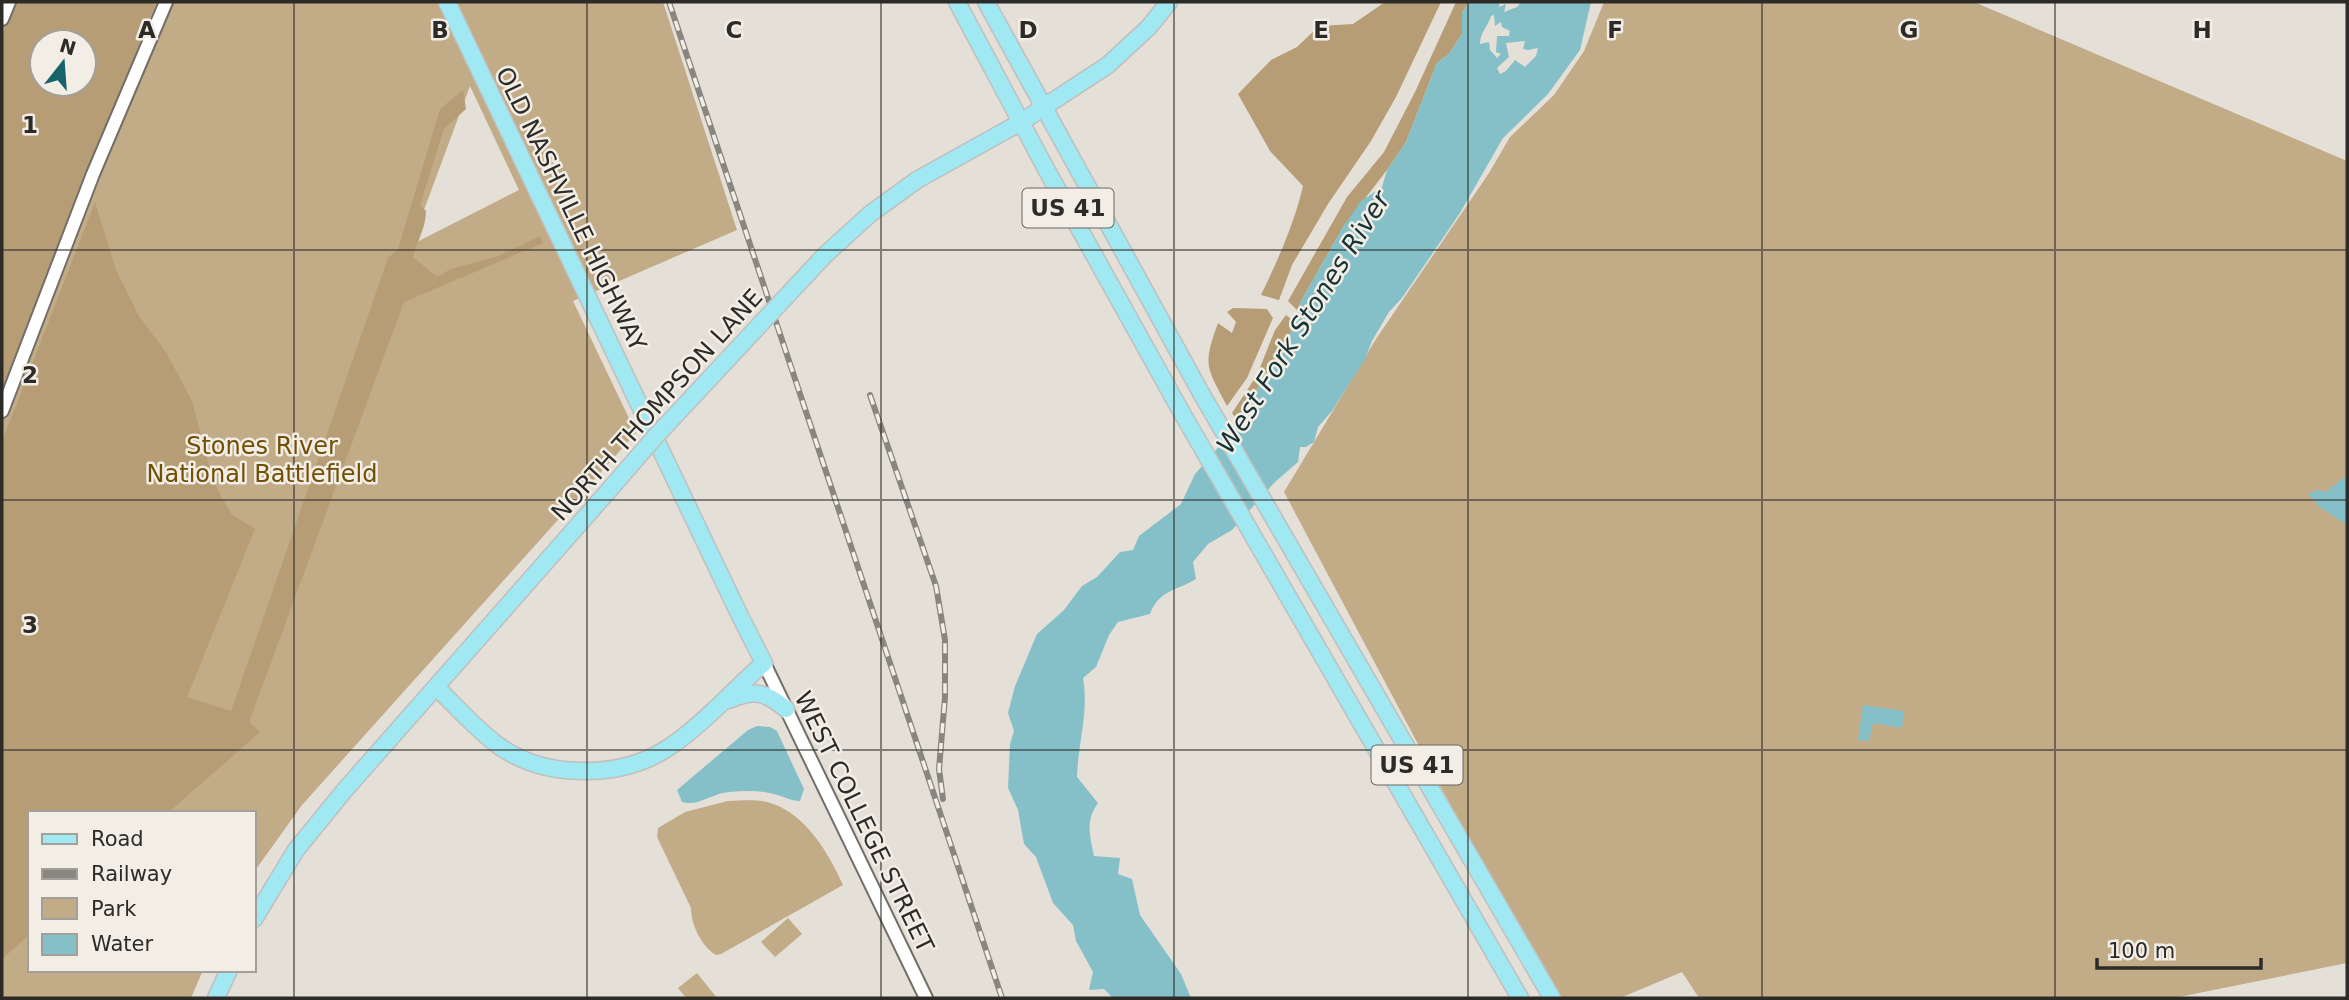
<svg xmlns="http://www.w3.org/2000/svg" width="2349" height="1000" font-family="'DejaVu Sans',sans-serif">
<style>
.green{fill:#c2ab87;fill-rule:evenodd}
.forest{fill:#b69d75;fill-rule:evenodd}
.water{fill:#85c0c8;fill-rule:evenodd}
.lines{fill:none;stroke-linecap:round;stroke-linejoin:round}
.minor-casing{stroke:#736f68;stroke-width:16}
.major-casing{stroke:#c0bfbe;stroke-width:19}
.minor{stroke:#fff;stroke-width:12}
.major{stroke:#a0e8f2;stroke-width:16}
.rail-casing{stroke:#898680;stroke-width:6}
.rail{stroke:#f2ede5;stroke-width:3.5;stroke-dasharray:10;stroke-linecap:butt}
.major-bridge-casing{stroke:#c0bfbe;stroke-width:19;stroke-linecap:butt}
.major-bridge{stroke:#a0e8f2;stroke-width:16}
.grid{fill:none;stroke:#2d2b28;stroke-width:2;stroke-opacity:0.55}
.labels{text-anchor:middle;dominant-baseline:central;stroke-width:5;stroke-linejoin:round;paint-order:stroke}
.shield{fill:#f2ede5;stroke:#686561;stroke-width:2}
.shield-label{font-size:23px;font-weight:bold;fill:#2d2b28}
.street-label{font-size:24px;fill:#2d2b28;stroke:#f2ede5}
.park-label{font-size:24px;fill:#714f06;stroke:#f2ede5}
.water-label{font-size:26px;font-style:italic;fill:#153337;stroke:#f2ede5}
.grid-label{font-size:23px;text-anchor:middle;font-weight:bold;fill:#2d2b28;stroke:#f2ede5;stroke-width:5;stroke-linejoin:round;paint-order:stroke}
</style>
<rect width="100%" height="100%" fill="#e4e0d8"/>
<path class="green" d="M 2,2 L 663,2 L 737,230 L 573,301 L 636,433 L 302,805 L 254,872 L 254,813 L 30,813 L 30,970 L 203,970 L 191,998 L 2,998 ZM 42,42 L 84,42 L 84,84 L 42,84 ZM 470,86 L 519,190 L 411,245 Z
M 1604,2 L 1974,2 L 2347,161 L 2347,963 L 2174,998 L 1699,998 L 1682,972 L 1620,998 L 1553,998 L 1284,492 L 1376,339 L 1489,173 L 1510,137 L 1554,95 L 1584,51 Z
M 728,801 C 740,801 754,799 767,802 C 805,812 828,852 843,885 L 721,954 L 716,955 C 701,946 691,924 691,908 L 657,837 L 658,828 L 685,812 Z
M 788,918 L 802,934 L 775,957 L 761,942 Z
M 697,973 L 717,998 L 686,998 L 678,988 Z"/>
<path class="forest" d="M 16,2 L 156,2 L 85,181 L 2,399 L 2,35 ZM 42,42 L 84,42 L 84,84 L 42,84 Z
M 1385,2 L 1441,2 L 1396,97 L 1371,141 L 1328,204 L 1292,265 L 1279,300 L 1261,295 C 1278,260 1294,224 1303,186 L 1270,151 L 1238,94 L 1271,60 L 1297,47 L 1319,26 L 1353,24 Z
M 1456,2 L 1469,2 L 1462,13 L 1462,34 L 1449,54 L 1437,63 L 1406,142 L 1387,170 L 1343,227 L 1300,303 L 1298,311 L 1288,301 L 1347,197 L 1384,152 L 1415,92 Z
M 463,90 L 466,109 L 444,129 L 420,205 L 426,211 C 426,227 417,242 413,257 L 437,277 L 451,269 L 498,256 L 540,236 L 543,243 L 404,302 L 249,722 L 260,732 L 168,813 L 30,813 L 30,934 L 2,959 L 2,442 L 95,202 L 116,270 L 139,316 L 167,354 L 192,401 L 213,481 L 231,514 L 255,529 L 187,697 L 231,711 L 388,258 L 398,249 L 440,109 Z
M 1233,308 L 1267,309 L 1273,318 L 1247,378 L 1227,406 C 1207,367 1202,367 1218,323 L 1232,333 L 1236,322 L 1227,312 Z
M 1286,315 L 1295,322 L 1293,329 L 1256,391 L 1244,418 L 1239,423 L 1232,413 L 1257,375 L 1275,330 Z"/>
<path class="water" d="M 1469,2 L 1500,2 L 1499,7 L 1506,4 L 1504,12 L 1517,7 L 1521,2 L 1591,2 L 1580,50 L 1548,94 L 1503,138 L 1460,213 L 1402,298 L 1389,312 L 1372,341 L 1365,359 L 1332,411 L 1318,427 L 1314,442 L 1306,447 L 1300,447 L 1298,462 L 1275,482 L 1232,530 L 1208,544 L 1193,562 L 1196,579 C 1176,591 1159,590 1150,614 L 1118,622 L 1109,635 L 1096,667 L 1083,678 C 1089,712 1078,743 1077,777 L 1098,803 C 1085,821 1090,836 1094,856 L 1120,858 L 1118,874 L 1132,879 L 1140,915 L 1181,974 L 1191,998 L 1113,998 L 1104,989 L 1089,990 L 1093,972 L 1076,941 L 1073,925 L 1053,903 L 1036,857 L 1024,844 L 1018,810 L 1008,788 L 1010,744 L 1014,731 L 1008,713 L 1015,686 L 1037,634 L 1064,610 L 1082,586 L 1097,577 L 1120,552 L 1133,550 L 1139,536 L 1181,504 L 1195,474 L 1244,418 L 1256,391 L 1293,329 L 1300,303 L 1343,227 L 1361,201 L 1382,187 L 1387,170 L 1406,142 L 1437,63 L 1449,54 L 1462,34 L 1462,13 ZM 1494,15 L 1495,26 L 1501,22 L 1502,27 L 1510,31 L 1509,36 L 1497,36 L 1496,52 L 1501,54 L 1497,58 L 1490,50 L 1489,42 L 1480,44 C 1480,32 1488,27 1491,16 ZM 1525,41 L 1523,49 L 1528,50 L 1538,48 L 1536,56 L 1525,67 L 1515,60 L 1506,71 L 1500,74 L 1497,68 L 1509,57 L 1506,43 Z
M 2347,475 L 2347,525 L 2321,508 L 2308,494 L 2317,490 L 2326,492 Z
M 1863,705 L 1904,711 L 1902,728 L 1873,723 L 1869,741 L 1858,740 Z
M 757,726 L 770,727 L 777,731 L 804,789 L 800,801 C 790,801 783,796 774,794 C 760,790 744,791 729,792 C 713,793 698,807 682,802 L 677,790 L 748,730 Z"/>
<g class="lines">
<defs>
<path id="minor" d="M 2,19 L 9,2
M 2,411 L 93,174 L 166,2
M 764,663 L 926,998"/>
<path id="major" d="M 957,2 L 1045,167 L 1182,413 L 1520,998
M 986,2 L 1201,393 L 1552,998
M 825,255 L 870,214 L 917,180 L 1021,122 L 1108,65 L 1149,27 L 1169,2
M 436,687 C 457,707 476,729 499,746 C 544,778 616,779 663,751 C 699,729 732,691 764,663 L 741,618 L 447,2
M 729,700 C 755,689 765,692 786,709
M 254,919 L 296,850 L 344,791 L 610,489
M 216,998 L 229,970"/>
</defs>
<use href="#minor" class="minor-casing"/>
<use href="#major" class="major-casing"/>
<use href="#minor" class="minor"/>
<use href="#major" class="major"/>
<defs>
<path id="rail" d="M 669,2 L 1002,998
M 870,395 L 936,586 L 945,640 L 945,697 L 939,769 L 943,799"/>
</defs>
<use href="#rail" class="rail-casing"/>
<use href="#rail" class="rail"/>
<defs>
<path id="major-bridge" d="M 610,489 L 655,437 L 825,255"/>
</defs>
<use href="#major-bridge" class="major-bridge-casing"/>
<use href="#major-bridge" class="major-bridge"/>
</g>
<path class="grid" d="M 294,2 L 294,998M 587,2 L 587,998M 881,2 L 881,998M 1174,2 L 1174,998M 1468,2 L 1468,998M 1762,2 L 1762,998M 2055,2 L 2055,998M 2,250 L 2347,250M 2,500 L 2347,500M 2,750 L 2347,750"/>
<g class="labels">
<g class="shield">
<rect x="1022.5" y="188.5" width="91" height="39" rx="5"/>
<rect x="1371.5" y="745.5" width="91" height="39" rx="5"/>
</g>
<g class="shield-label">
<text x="1068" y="208">US 41</text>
<text x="1417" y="765">US 41</text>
</g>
<g class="street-label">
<text transform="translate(571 209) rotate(64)">OLD NASHVILLE HIGHWAY</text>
<text transform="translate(657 405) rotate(-48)">NORTH THOMPSON LANE</text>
<text transform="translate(864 822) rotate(64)">WEST COLLEGE STREET</text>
</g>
<g class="park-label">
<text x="262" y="446">Stones River<tspan x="262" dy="28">National Battlefield</tspan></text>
</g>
<g class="water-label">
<text transform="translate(1303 322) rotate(-58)">West Fork Stones River</text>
</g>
</g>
<g class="grid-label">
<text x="147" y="38">A</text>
<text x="440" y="38">B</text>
<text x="734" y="38">C</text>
<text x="1028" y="38">D</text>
<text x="1321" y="38">E</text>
<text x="1615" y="38">F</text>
<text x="1909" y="38">G</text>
<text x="2202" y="38">H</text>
<text x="30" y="133">1</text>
<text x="30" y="383">2</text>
<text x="30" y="633">3</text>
</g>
<rect width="2349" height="1000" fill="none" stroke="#2d2b28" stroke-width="7"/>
<rect x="28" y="811" width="228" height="161" fill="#f2ede5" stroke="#a39f99" stroke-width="2"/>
<rect x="42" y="834" width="35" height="10" fill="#a0e8f2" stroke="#a39f99" stroke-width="2"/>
<text x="91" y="846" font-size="21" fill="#2d2b28">Road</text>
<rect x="42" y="869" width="35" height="10" fill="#898680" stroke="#a39f99" stroke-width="2"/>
<text x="91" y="881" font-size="21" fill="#2d2b28">Railway</text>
<rect x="42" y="898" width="35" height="21" fill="#c2ab87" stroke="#a39f99" stroke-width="2"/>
<text x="91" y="916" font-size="21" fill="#2d2b28">Park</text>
<rect x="42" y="934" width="35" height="21" fill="#85c0c8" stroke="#a39f99" stroke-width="2"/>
<text x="91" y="951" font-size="21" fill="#2d2b28">Water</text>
<g transform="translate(63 63) rotate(17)"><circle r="33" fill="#f2ede5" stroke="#a39f99" stroke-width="2"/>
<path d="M0-5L12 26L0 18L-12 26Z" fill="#16636c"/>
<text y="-10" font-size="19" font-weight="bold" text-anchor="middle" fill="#2d2b28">N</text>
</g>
<path d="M2097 958v10h164v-10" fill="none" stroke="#2d2b28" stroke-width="3.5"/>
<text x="2108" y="958" font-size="21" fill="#2d2b28" stroke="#f2ede5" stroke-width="5" paint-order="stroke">100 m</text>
</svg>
